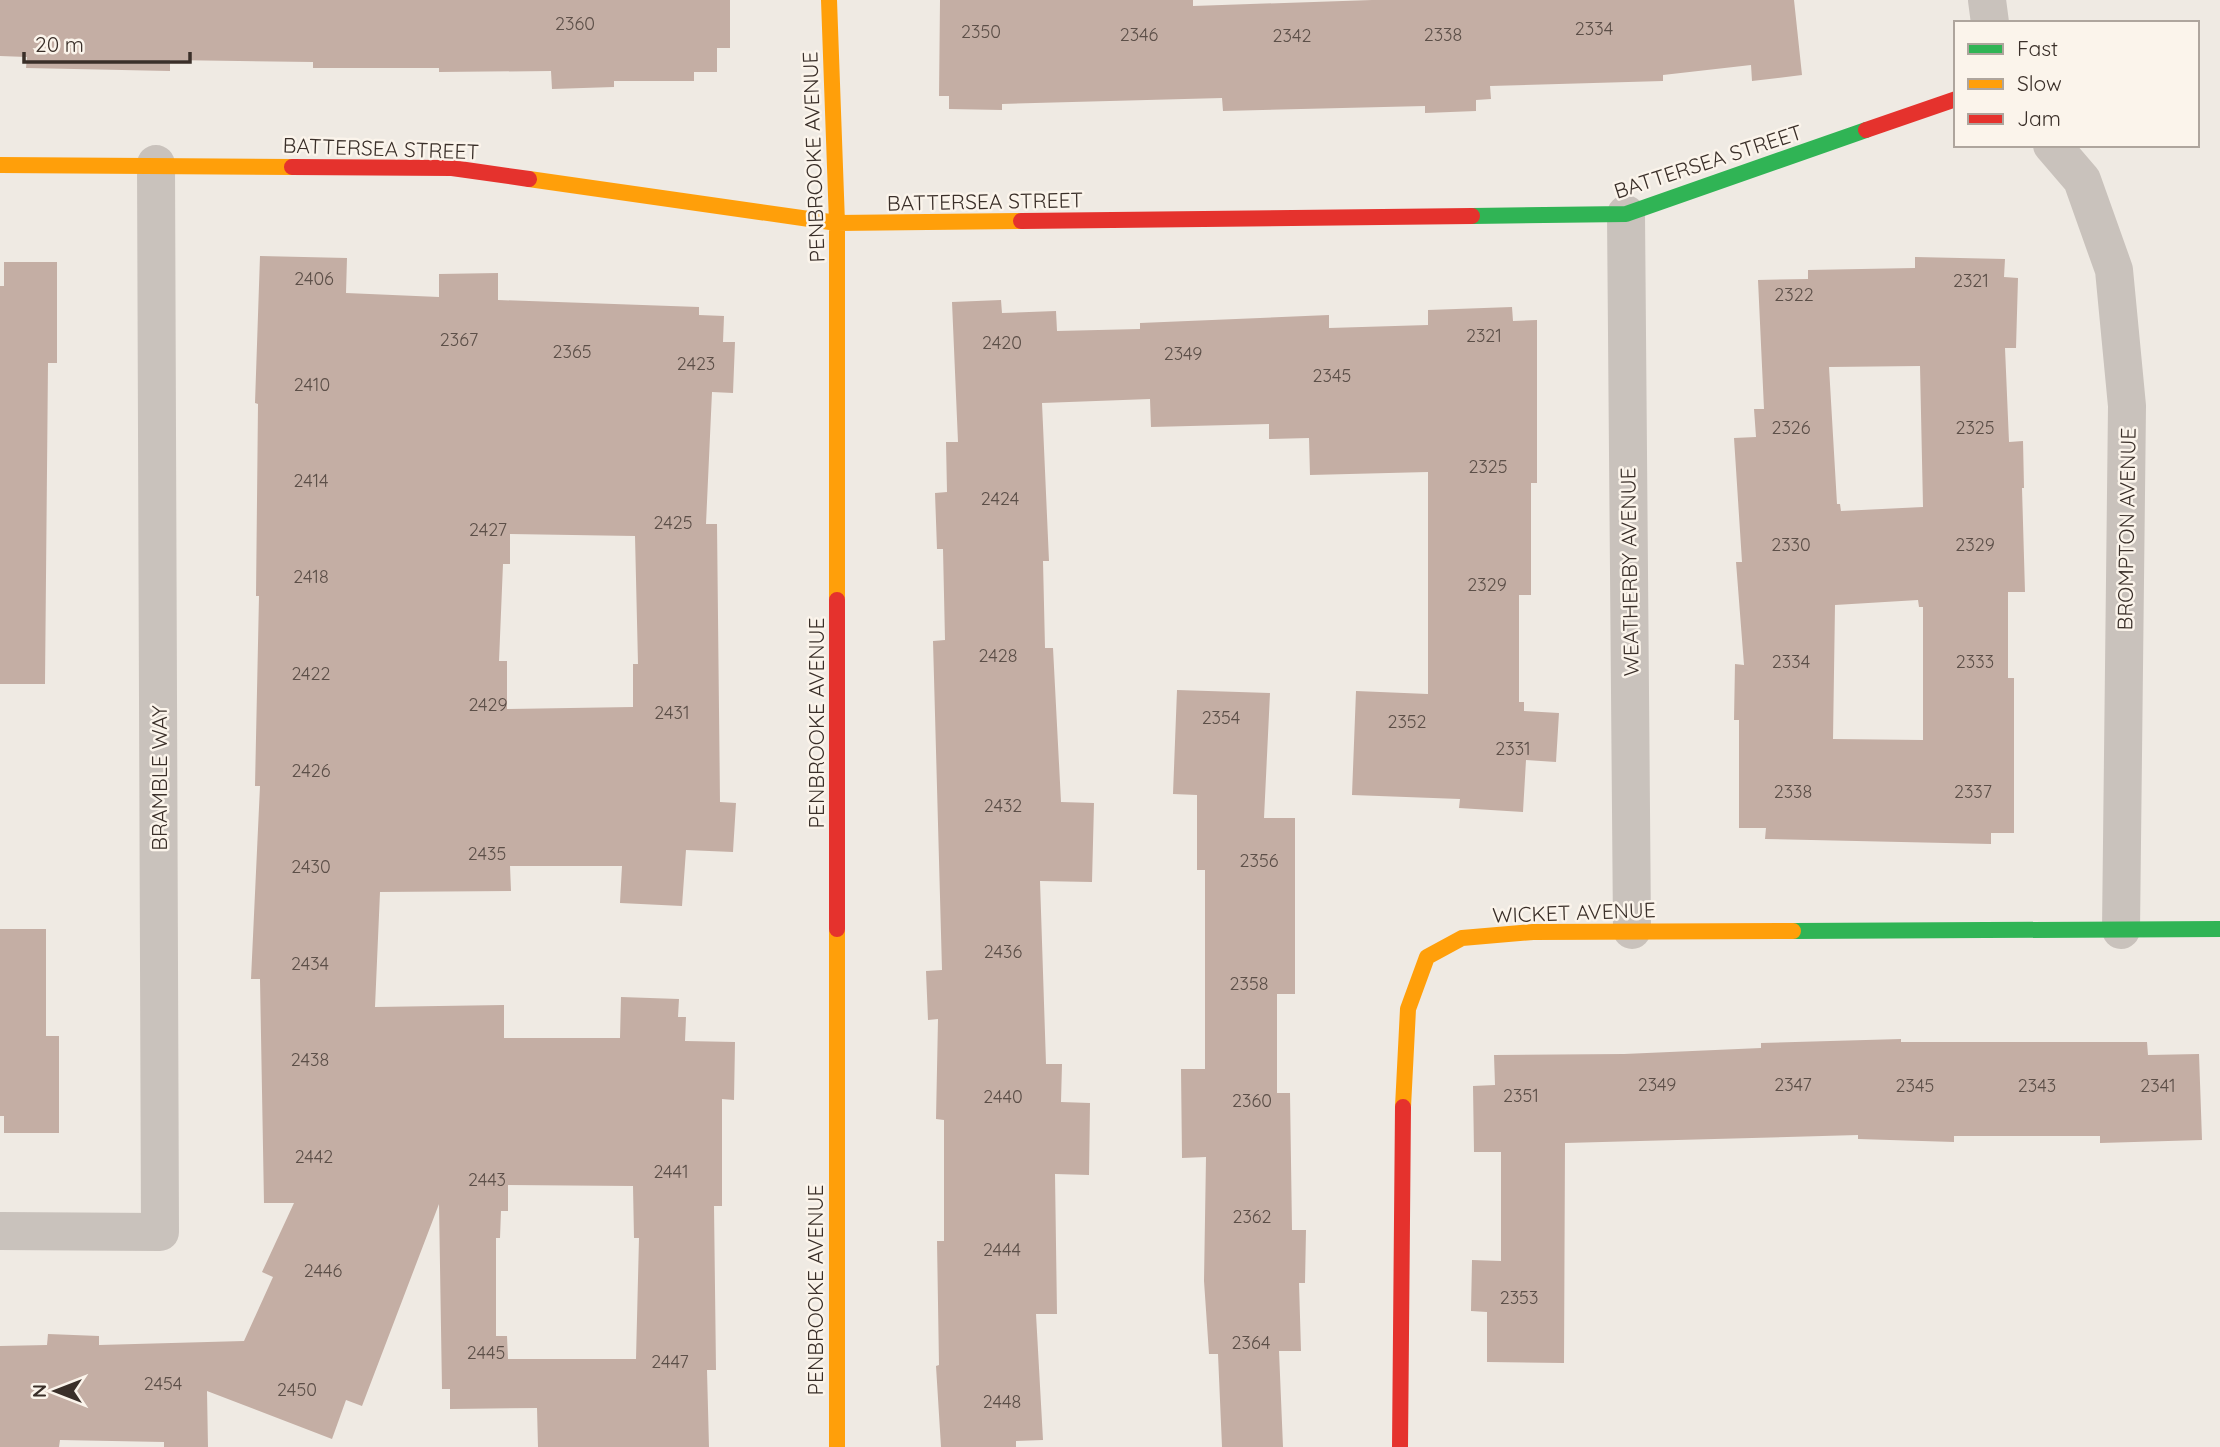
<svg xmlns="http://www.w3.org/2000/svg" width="2220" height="1447" font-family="Quicksand,sans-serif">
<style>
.building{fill:#c4aea4;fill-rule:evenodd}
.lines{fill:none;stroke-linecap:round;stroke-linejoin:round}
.street{stroke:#c9c2bc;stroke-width:38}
.fast{stroke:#30b455;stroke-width:16}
.slow{stroke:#ff9f0a;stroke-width:16}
.jam{stroke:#e5322d;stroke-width:16}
.labels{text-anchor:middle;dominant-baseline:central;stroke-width:5;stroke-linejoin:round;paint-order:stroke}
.number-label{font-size:18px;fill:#5c4f48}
.street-label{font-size:21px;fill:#3a2f29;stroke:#fbf4eb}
</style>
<rect width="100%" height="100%" fill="#efeae3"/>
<path class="building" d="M 0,0 L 730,0 L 730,48 L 717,48 L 717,72 L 694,72 L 694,81 L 614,81 L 614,87 L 552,89 L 551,71 L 439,72 L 439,68 L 313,68 L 313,62 L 170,60 L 170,71 L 26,68 L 27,57 L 0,56 Z
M 940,0 L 1193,0 L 1193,6 L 1372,0 L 1794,0 L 1802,75 L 1752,81 L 1751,65 L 1663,75 L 1663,81 L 1490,86 L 1491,99 L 1476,100 L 1476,111 L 1425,113 L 1425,106 L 1223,111 L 1222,98 L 1002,104 L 1002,110 L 949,109 L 949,96 L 939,96 Z
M 260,256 L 347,258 L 346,293 L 439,297 L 439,274 L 498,273 L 498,300 L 699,307 L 699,315 L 724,316 L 723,342 L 735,342 L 733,393 L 712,392 L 706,524 L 717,524 L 720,802 L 736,803 L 733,852 L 686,850 L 682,906 L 620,903 L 622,866 L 510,866 L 511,891 L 380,892 L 375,1007 L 504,1005 L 504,1038 L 620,1038 L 621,997 L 679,999 L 678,1017 L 686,1017 L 685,1041 L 735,1042 L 734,1100 L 722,1099 L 722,1206 L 714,1206 L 716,1370 L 707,1370 L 709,1447 L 538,1447 L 537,1408 L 450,1409 L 450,1389 L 442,1389 L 439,1204 L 362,1406 L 346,1400 L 332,1439 L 207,1391 L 208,1447 L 164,1447 L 164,1442 L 60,1440 L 59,1447 L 0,1447 L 0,1346 L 47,1345 L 48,1334 L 99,1336 L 99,1345 L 244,1341 L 273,1277 L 262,1272 L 294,1203 L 264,1203 L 260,979 L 251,979 L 260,786 L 255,786 L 259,596 L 256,596 L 258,404 L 255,403 ZM 510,534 L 635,536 L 638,664 L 633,664 L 633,707 L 507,709 L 507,661 L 499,661 L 503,564 L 510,564 ZM 508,1185 L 633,1186 L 634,1238 L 639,1238 L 636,1359 L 508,1359 L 507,1336 L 496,1336 L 496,1238 L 500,1238 L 501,1211 L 508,1211 Z
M 1915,257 L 2005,259 L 2004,277 L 2018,278 L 2016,348 L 2005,348 L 2009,442 L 2023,441 L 2024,488 L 2022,488 L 2025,592 L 2008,592 L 2008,678 L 2014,678 L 2014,833 L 1991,833 L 1991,844 L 1765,839 L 1766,828 L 1739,828 L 1739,720 L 1734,720 L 1735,664 L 1744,665 L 1736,562 L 1742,562 L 1734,438 L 1756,437 L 1754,409 L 1764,409 L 1758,280 L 1808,279 L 1808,270 L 1915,268 ZM 1920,366 L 1923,507 L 1841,511 L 1840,504 L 1837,504 L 1829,367 ZM 1918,600 L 1919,607 L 1923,607 L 1923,740 L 1833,739 L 1835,605 Z
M 4,262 L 57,262 L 57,363 L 48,363 L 45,684 L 0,684 L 0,286 L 4,286 Z
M 1001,300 L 1002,313 L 1056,311 L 1057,331 L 1140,329 L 1140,323 L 1329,315 L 1329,328 L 1428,325 L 1428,310 L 1512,307 L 1513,321 L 1537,320 L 1537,483 L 1531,483 L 1531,595 L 1519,595 L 1519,702 L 1524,702 L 1524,711 L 1559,713 L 1556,762 L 1526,760 L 1523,812 L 1459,808 L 1460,799 L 1352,795 L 1356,691 L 1428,694 L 1428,472 L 1310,475 L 1309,438 L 1269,439 L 1269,424 L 1151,427 L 1150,399 L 1042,403 L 1049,561 L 1043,561 L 1045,648 L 1053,648 L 1061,802 L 1094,803 L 1092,882 L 1040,881 L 1046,1064 L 1062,1064 L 1061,1102 L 1090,1103 L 1089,1175 L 1055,1174 L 1057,1314 L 1036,1314 L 1043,1440 L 1016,1441 L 1016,1447 L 941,1447 L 936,1366 L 939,1365 L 937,1241 L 944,1241 L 944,1120 L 936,1119 L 938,1019 L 928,1020 L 926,971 L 942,970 L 933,641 L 945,640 L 943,549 L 937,549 L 935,493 L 947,492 L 946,442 L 958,442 L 952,302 Z
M 1177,690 L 1270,693 L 1264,818 L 1295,818 L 1295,994 L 1277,994 L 1277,1093 L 1290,1093 L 1292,1230 L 1306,1230 L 1305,1283 L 1299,1283 L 1301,1351 L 1279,1351 L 1283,1447 L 1222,1447 L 1218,1354 L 1209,1354 L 1204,1281 L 1206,1157 L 1182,1158 L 1181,1069 L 1205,1069 L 1205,870 L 1197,870 L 1197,795 L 1173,794 Z
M 0,929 L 46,929 L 46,1036 L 59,1036 L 59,1133 L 4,1133 L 4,1116 L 0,1116 Z
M 1901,1039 L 1901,1042 L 2147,1042 L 2148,1055 L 2199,1054 L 2202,1140 L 2100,1143 L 2100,1136 L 1954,1136 L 1954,1142 L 1858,1139 L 1858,1135 L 1565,1143 L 1564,1363 L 1487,1362 L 1487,1312 L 1471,1311 L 1472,1260 L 1501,1261 L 1501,1152 L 1474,1152 L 1473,1086 L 1495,1085 L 1494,1055 L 1624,1054 L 1761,1048 L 1761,1043 Z"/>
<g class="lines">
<path class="street" d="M 1987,0 L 1990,23
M 2052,145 L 2082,180 L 2114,270 L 2127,406 L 2121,930
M 1626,214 L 1632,930
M 0,1231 L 160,1232 L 156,164"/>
<path class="fast" d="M 1472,216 L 1626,214 L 1866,130
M 1793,931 L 2220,929"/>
<path class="slow" d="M 829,0 L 837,223 L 837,600
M 0,165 L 292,167
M 529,179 L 837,223 L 1021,221
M 837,929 L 837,1447
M 1403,1107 L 1408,1009 L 1427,957 L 1462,938 L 1533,932 L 1793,931"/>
<path class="jam" d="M 1866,130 L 1956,99
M 292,167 L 452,168 L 529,179
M 1021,221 L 1472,216
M 837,600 L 837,929
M 1400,1447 L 1403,1107"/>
</g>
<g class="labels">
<g class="number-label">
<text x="575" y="23">2360</text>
<text x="1594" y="28">2334</text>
<text x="981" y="31">2350</text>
<text x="1139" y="34">2346</text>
<text x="1443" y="34">2338</text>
<text x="1292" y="35">2342</text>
<text x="314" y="278">2406</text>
<text x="1971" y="280">2321</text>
<text x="1794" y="294">2322</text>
<text x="1484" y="335">2321</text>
<text x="459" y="339">2367</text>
<text x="1002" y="342">2420</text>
<text x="572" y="351">2365</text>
<text x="1183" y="353">2349</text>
<text x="696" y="363">2423</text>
<text x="1332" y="375">2345</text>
<text x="312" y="384">2410</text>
<text x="1791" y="427">2326</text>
<text x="1975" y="427">2325</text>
<text x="1488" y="466">2325</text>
<text x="311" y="480">2414</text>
<text x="1000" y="498">2424</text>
<text x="673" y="522">2425</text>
<text x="488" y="529">2427</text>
<text x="1791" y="544">2330</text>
<text x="1975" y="544">2329</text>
<text x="311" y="576">2418</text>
<text x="1487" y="584">2329</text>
<text x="998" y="655">2428</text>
<text x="1791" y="661">2334</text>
<text x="1975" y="661">2333</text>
<text x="311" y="673">2422</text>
<text x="488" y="704">2429</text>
<text x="672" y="712">2431</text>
<text x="1221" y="717">2354</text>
<text x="1407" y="721">2352</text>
<text x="1513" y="748">2331</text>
<text x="311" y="770">2426</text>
<text x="1793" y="791">2338</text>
<text x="1973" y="791">2337</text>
<text x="1003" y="805">2432</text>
<text x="487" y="853">2435</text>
<text x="1259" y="860">2356</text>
<text x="311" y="866">2430</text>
<text x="1003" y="951">2436</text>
<text x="310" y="963">2434</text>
<text x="1249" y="983">2358</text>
<text x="310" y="1059">2438</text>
<text x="1657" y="1084">2349</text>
<text x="1793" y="1084">2347</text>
<text x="1915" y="1085">2345</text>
<text x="2037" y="1085">2343</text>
<text x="2158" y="1085">2341</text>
<text x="1521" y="1095">2351</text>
<text x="1003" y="1096">2440</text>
<text x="1252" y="1100">2360</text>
<text x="314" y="1156">2442</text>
<text x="671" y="1171">2441</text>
<text x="487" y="1179">2443</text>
<text x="1252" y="1216">2362</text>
<text x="1002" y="1249">2444</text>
<text x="323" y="1270">2446</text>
<text x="1519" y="1297">2353</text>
<text x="1251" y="1342">2364</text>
<text x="486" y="1352">2445</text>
<text x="670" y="1361">2447</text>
<text x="163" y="1383">2454</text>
<text x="297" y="1389">2450</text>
<text x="1002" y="1401">2448</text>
</g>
<g class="street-label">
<text transform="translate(381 148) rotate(2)">BATTERSEA STREET</text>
<text transform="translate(813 157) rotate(-92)">PENBROOKE AVENUE</text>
<text transform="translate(1708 161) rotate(-18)">BATTERSEA STREET</text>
<text transform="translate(985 201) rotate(-1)">BATTERSEA STREET</text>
<text transform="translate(2126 529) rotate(-89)">BROMPTON AVENUE</text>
<text transform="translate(1629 572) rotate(-91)">WEATHERBY AVENUE</text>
<text transform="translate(816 723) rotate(-90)">PENBROOKE AVENUE</text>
<text transform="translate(159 778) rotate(-90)">BRAMBLE WAY</text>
<text transform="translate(1574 912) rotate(-2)">WICKET AVENUE</text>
<text transform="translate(815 1290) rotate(-90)">PENBROOKE AVENUE</text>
</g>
</g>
<rect x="1954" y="21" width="245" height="126" fill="#fbf4eb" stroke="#aea59d" stroke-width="2"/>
<rect x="1968" y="44" width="35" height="10" fill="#30b455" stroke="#aea59d" stroke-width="2"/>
<text x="2017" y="56" font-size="21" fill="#3a2f29">Fast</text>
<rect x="1968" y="79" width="35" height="10" fill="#ff9f0a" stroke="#aea59d" stroke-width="2"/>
<text x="2017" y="91" font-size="21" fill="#3a2f29">Slow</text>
<rect x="1968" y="114" width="35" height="10" fill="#e5322d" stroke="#aea59d" stroke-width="2"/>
<text x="2017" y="126" font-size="21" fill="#3a2f29">Jam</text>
<g transform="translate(56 1391) rotate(270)" stroke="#fbf4eb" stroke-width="5" paint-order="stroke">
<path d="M0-5L12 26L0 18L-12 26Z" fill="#3a2f29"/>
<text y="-10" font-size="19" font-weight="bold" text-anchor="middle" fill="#3a2f29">N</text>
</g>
<path d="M24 52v10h166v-10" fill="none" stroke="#3a2f29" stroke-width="3.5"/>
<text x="35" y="52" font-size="21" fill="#3a2f29" stroke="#fbf4eb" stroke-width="5" paint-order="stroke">20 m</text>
</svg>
